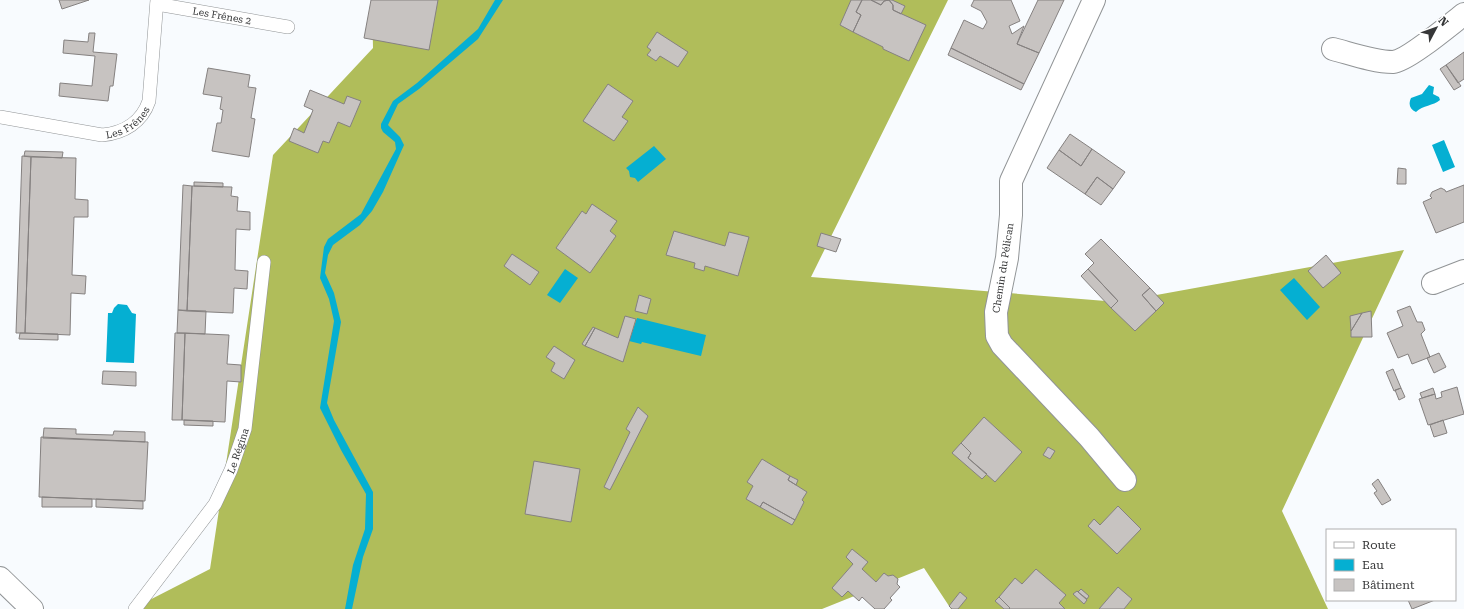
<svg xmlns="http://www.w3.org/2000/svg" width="1464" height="609" font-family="'Roboto Serif',serif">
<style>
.forest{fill:#b0bd5a}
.water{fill:#05afd2}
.building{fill:#c7c3c1;stroke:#858180}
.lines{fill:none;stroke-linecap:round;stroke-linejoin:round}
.service-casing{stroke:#919496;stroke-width:14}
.minor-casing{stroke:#919496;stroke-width:24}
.secondary-casing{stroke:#919496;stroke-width:24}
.service{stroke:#fff;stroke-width:13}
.minor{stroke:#fff;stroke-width:22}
.secondary{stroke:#fff;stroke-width:22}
.labels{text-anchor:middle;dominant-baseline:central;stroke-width:3.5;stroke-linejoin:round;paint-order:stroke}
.street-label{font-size:10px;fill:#363738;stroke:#fff}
</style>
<rect width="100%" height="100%" fill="#f8fbfe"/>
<path class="forest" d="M 372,0 L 948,0 L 811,277 L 1118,302 L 1404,250 L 1282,511 L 1328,609 L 951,609 L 924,568 L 822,609 L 132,609 L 210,569 L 273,155 L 373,48 Z"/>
<path class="water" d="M 495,0 L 503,0 L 478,39 L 419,89 L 398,104 L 388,125 L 400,137 L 404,145 L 383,192 L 372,211 L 360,225 L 333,245 L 328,255 L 325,273 L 334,293 L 341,322 L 327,403 L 334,420 L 373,492 L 373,529 L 363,557 L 352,609 L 345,609 L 353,565 L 365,529 L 366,494 L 341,450 L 320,408 L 334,321 L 329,299 L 320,278 L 324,247 L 328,239 L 361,214 L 396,149 L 395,142 L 383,132 L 381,128 L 381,124 L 393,101 L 417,83 L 478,29 Z
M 1429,85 L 1434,87 L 1433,94 L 1439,97 L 1440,100 C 1433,106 1423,105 1416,112 C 1410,109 1408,105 1411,98 L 1422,94 Z
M 1444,140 L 1455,167 L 1443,172 L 1432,145 Z
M 654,146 L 666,159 L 638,182 L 635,178 L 630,177 L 629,171 L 626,168 Z
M 565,269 L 578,278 L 560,303 L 547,295 Z
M 1294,278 L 1320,307 L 1307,320 L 1280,290 Z
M 118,304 L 127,305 L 132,313 L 136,314 L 134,363 L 106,362 L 108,313 L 112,313 L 114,308 Z
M 637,318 L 706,335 L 701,356 L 642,342 L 641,344 L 629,341 Z"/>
<path class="building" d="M 59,0 L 89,0 L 62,9 Z
M 371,0 L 438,0 L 429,50 L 364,38 Z
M 851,0 L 862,0 L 856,12 L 861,15 L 853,32 L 840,25 Z
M 862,0 L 871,0 L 881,5 L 884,1 L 889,0 L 893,5 L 893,10 L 926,25 L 909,61 L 883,49 L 883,47 L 853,32 L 861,15 L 856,12 Z
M 871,0 L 892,0 L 905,6 L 901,14 L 893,10 L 893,5 L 889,0 L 884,1 L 881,5 Z
M 974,0 L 1011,0 L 1020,21 L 1009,26 L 1012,34 L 1024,26 L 1017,44 L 1039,53 L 1024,84 L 951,48 L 964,20 L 983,29 L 987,22 L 981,11 L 971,6 Z
M 1038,0 L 1064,0 L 1039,53 L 1017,44 Z
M 657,32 L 688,52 L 678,67 L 660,56 L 656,61 L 647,55 L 651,50 L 647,47 Z
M 89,33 L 95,33 L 93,52 L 117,54 L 113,86 L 110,86 L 108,101 L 59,96 L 60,83 L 92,86 L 95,56 L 63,53 L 64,40 L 88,42 Z
M 951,48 L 1024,84 L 1021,90 L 948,55 Z
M 1464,52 L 1464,79 L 1458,83 L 1446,65 Z
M 1446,65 L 1461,86 L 1454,90 L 1440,69 Z
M 208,68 L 250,75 L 248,87 L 256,88 L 251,118 L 255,119 L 249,157 L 212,151 L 217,123 L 221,123 L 223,110 L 220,109 L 222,97 L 203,94 Z
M 608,84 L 633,101 L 622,117 L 628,121 L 614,141 L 583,121 Z
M 310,90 L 344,104 L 347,96 L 361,101 L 350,127 L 338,122 L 329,143 L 323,141 L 318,153 L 289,141 L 294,128 L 304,133 L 313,110 L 304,106 Z
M 1070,134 L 1092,149 L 1081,166 L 1059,150 Z
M 1092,149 L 1125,172 L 1113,189 L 1097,177 L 1085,194 L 1047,168 L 1059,150 L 1081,166 Z
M 25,151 L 63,152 L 62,158 L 24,156 Z
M 22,156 L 31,157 L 25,333 L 16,333 Z
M 31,157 L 76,158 L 75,199 L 88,200 L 88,217 L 74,217 L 72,275 L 86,276 L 85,294 L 71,293 L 70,335 L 25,333 Z
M 1398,168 L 1406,169 L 1406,184 L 1397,184 Z
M 1097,177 L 1113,189 L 1101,205 L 1085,194 Z
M 194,182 L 223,183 L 223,187 L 194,186 Z
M 183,185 L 192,186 L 187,311 L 178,310 Z
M 1464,185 L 1464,222 L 1436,233 L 1423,202 L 1432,198 L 1430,196 L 1432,192 L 1441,188 L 1445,190 L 1446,192 Z
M 192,186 L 232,187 L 231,196 L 238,197 L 237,211 L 250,212 L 250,230 L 236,229 L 235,270 L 248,271 L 247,289 L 234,288 L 233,313 L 187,311 Z
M 592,204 L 617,221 L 610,231 L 616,236 L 590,273 L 556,248 L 582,211 L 586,214 Z
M 674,231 L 725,246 L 729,232 L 749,237 L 738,276 L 705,266 L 704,271 L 694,268 L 695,263 L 666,255 Z
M 821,233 L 841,239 L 836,252 L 817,246 Z
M 1101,239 L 1150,288 L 1142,295 L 1156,311 L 1135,331 L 1111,308 L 1118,301 L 1088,269 L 1094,263 L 1085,254 Z
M 512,254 L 539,272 L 530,285 L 504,266 Z
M 1326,255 L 1341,273 L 1323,288 L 1308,271 Z
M 1088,269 L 1118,301 L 1111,308 L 1081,276 Z
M 1150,288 L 1164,303 L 1156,311 L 1142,295 Z
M 639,295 L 651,299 L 647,314 L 635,311 Z
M 1410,306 L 1417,322 L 1422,322 L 1425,330 L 1421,334 L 1430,357 L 1412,364 L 1408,354 L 1398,358 L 1387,333 L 1403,326 L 1397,311 Z
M 178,310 L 206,311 L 205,334 L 177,333 Z
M 1371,311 L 1372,337 L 1351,337 L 1351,331 L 1362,313 Z
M 1362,313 L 1351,331 L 1350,316 Z
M 625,316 L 636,319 L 623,362 L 585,346 L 595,328 L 618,338 Z
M 593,327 L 595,328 L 585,346 L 582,344 Z
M 20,333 L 58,334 L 58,340 L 19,339 Z
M 175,333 L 185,333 L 182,420 L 172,420 Z
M 185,333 L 229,335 L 227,364 L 241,365 L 241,382 L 227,381 L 225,422 L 182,420 Z
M 554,346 L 575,360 L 564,379 L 551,371 L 555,363 L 546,357 Z
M 1439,353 L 1446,367 L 1434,373 L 1427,358 Z
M 1393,369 L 1401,388 L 1394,391 L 1386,372 Z
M 103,371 L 136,372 L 136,386 L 102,384 Z
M 1457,387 L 1464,414 L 1428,425 L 1419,399 L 1435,394 L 1436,399 L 1442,397 L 1441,392 Z
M 1401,388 L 1405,397 L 1399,400 L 1395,390 Z
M 1433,388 L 1435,394 L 1422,398 L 1420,393 Z
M 638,407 L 648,416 L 610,490 L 604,487 L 630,432 L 626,429 Z
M 984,417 L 1022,452 L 995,482 L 968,458 L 971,453 L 961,443 Z
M 184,420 L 213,421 L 213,426 L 184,425 Z
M 1443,420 L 1447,433 L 1434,437 L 1430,425 Z
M 44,428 L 76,429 L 76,434 L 113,435 L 114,431 L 145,432 L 145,442 L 43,438 Z
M 41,437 L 148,442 L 145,501 L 39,497 Z
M 961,443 L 971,453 L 968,458 L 987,474 L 982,479 L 952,453 Z
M 1048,447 L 1055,451 L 1050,459 L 1043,455 Z
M 762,459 L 790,476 L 788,480 L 807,492 L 802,500 L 804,502 L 795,520 L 763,502 L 760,507 L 746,499 L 753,486 L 747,482 Z
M 534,461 L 580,469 L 571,522 L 525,514 Z
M 790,476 L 798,480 L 796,485 L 788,480 Z
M 1378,479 L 1391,500 L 1382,505 L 1374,493 L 1377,491 L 1372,484 Z
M 42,497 L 92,499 L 92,507 L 42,507 Z
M 96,499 L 143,501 L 143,509 L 96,507 Z
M 763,502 L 795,520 L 792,525 L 760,507 Z
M 1118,506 L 1141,529 L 1117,554 L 1088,526 L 1094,519 L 1100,525 Z
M 852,549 L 868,562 L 862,569 L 876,582 L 884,573 L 888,576 L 893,575 L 898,579 L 897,584 L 900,587 L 890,598 L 892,600 L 884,609 L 875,609 L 862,597 L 859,601 L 848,591 L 842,597 L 832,588 L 853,564 L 846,557 Z
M 1036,569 L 1066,595 L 1059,603 L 1065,609 L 1009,609 L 1010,608 L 999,597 L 1015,578 L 1022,584 Z
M 1118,587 L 1132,599 L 1124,609 L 1099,609 Z
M 1081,589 L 1089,596 L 1087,599 L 1078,592 Z
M 1077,591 L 1087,600 L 1084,604 L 1073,594 Z
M 960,592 L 967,598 L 958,609 L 952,609 L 949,606 Z
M 999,597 L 1010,608 L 1009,609 L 1004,609 L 995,601 Z
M 1408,600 L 1435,600 L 1412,609 Z"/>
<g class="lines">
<defs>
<g id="service">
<path id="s1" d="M 157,4 L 288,27"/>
<path id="s2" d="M 0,117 L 102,135 C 124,133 142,122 149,101 L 157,0"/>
<path id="s3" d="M 135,609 L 215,504 L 231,470 L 245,429 L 264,262"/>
</g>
<path id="minor" d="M 1094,0 L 1011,181 L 1011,215 L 1007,258 L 996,312 L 997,336 L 1002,345 L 1089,437 L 1125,480
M 1333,49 C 1352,54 1374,62 1393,62 C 1407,61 1451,24 1464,14
M 1433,283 L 1464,271"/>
<path id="secondary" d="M 0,578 L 32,609"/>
</defs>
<use href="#service" class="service-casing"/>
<use href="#minor" class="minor-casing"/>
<use href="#secondary" class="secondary-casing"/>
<use href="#service" class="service"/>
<use href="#minor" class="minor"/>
<use href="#secondary" class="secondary"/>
</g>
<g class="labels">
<g class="street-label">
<text stroke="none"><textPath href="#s1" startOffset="66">Les Frênes 2</textPath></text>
<text stroke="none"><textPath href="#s2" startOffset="133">Les Frênes</textPath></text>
<text transform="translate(1003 268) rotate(-81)">Chemin du Pélican</text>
<text stroke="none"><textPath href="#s3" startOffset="190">Le Régina</textPath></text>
</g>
</g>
<rect x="1326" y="529" width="130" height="72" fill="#ffffff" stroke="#afafaf"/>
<rect x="1334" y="542" width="20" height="6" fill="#ffffff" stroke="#afafaf"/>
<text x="1362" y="549" font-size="12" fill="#363738">Route</text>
<rect x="1334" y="559" width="20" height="12" fill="#05afd2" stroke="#afafaf"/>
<text x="1362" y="569" font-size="12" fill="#363738">Eau</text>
<rect x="1334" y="579" width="20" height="12" fill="#c7c3c1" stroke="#afafaf"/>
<text x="1362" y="589" font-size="12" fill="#363738">Bâtiment</text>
<g transform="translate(1436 28) rotate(49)" stroke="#ffffff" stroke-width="3" paint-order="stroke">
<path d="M0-3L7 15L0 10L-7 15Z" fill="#363738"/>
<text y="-6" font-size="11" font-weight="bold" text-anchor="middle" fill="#363738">N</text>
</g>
</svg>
